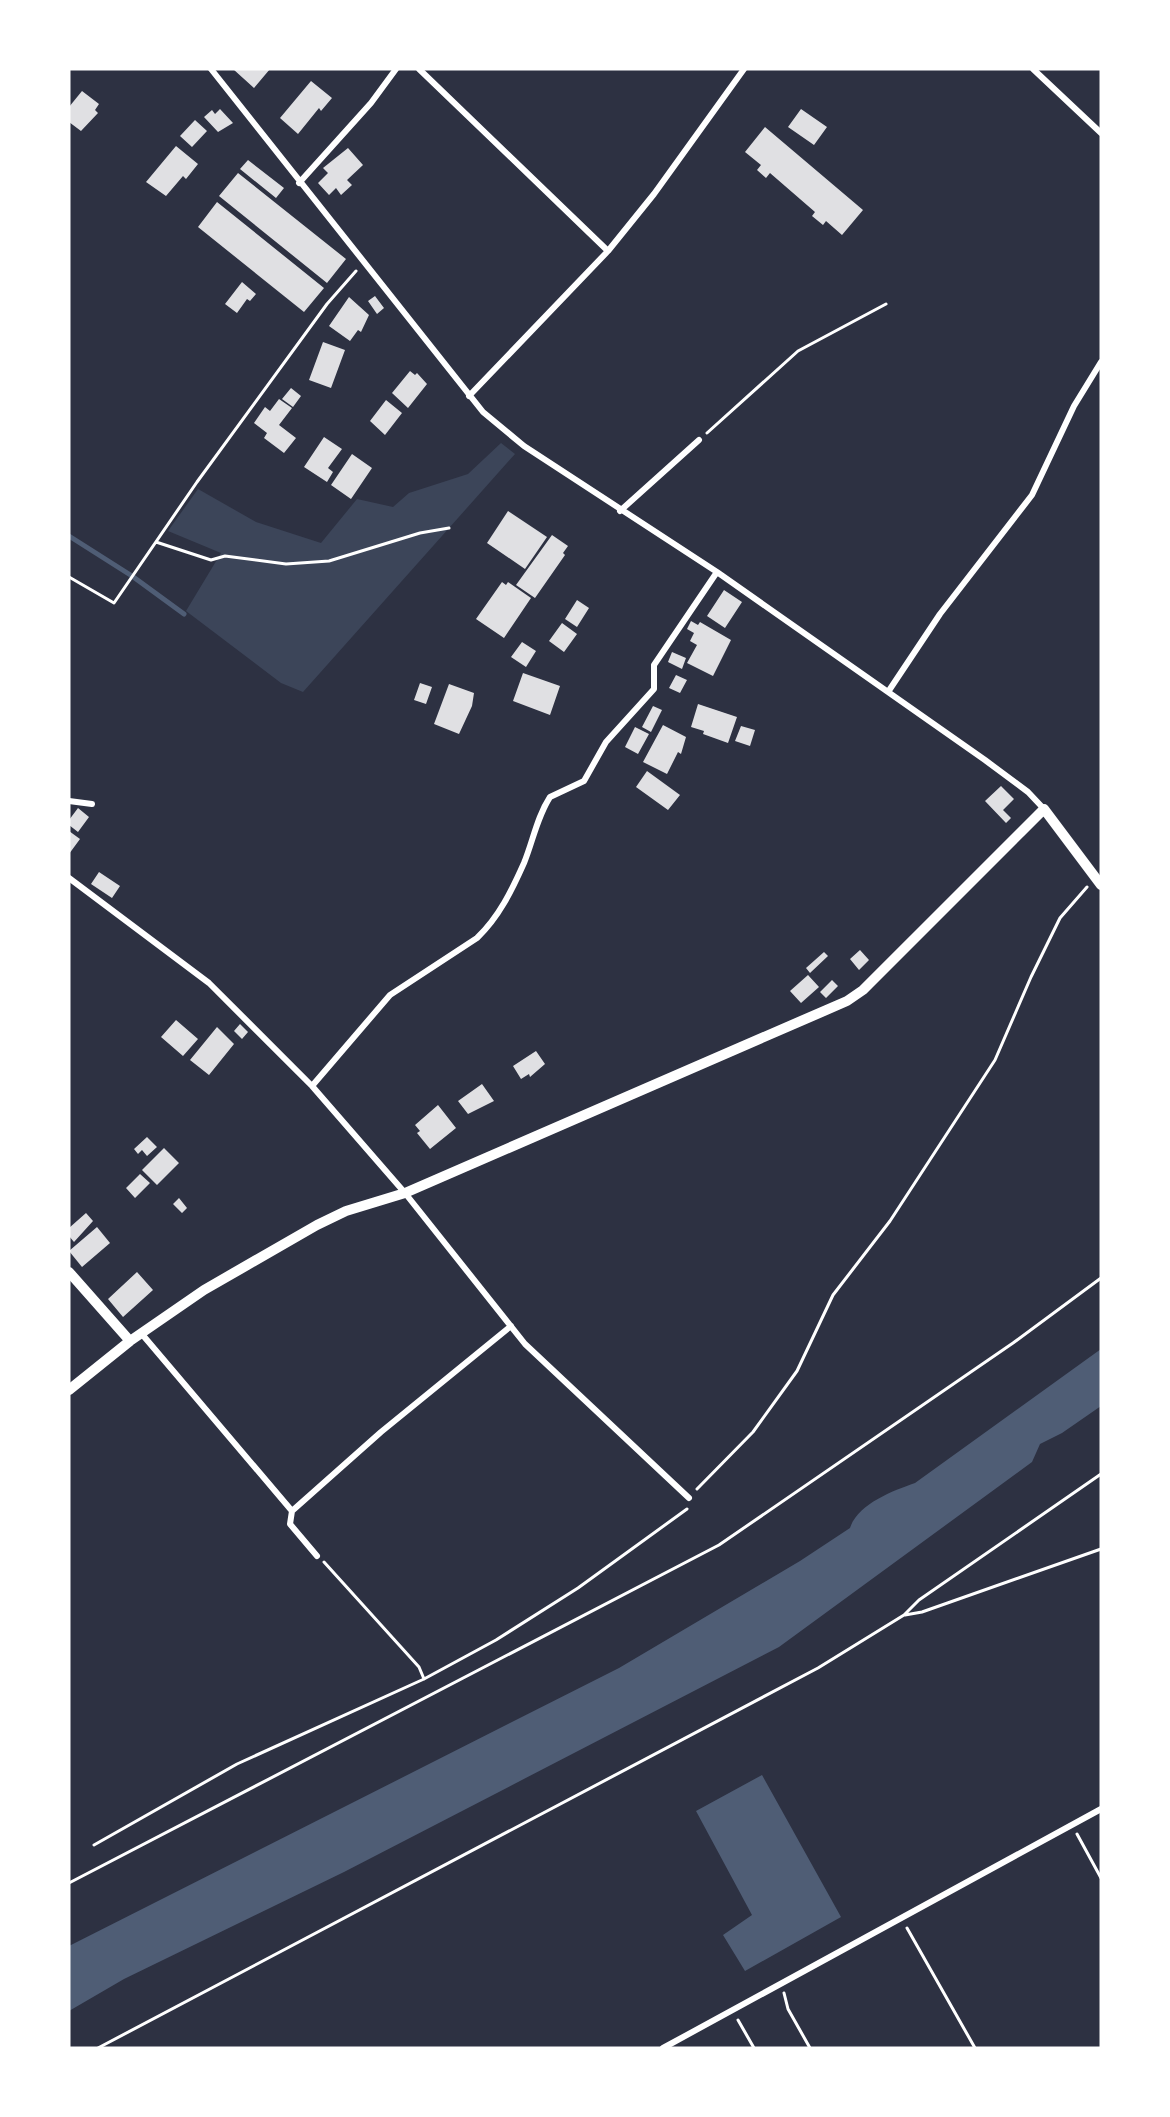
<svg xmlns="http://www.w3.org/2000/svg" width="1170" height="2117" font-family="Arial,sans-serif">
<style>
.green{fill:#3c4559}
.water{fill:#4f5d75}
.lines{fill:none;stroke-linecap:round;stroke-linejoin:round}
.stream{stroke:#4f5d75;stroke-width:5}
.building{fill:#e0e0e3}
.path{stroke:#fff;stroke-width:3}
.minor{stroke:#fff;stroke-width:6}
.tertiary{stroke:#fff;stroke-width:10}
</style>
<rect width="100%" height="100%" fill="#2d3142"/>
<path class="green" d="M 501,443 L 515,454 L 303,692 L 281,683 L 186,611 L 221,553 L 168,531 L 198,489 L 256,522 L 321,543 L 357,499 L 393,507 L 409,493 L 468,474 Z"/>
<path class="water" d="M 1101,1349 L 1101,1406 L 1062,1433 L 1040,1444 L 1032,1462 L 779,1647 L 344,1872 L 124,1979 L 69,2011 L 69,1946 L 619,1668 L 800,1561 L 850,1528 C 858,1504 892,1491 915,1483 Z
M 762,1775 L 841,1917 L 745,1971 L 723,1935 L 752,1915 L 696,1811 Z"/>
<g class="lines">
<path class="stream" d="M 69,536 L 132,576 L 184,614"/>
</g>
<path class="building" d="M 233,69 L 270,69 L 254,88 Z
M 311,81 L 332,98 L 321,111 L 319,108 L 298,134 L 280,118 Z
M 82,91 L 99,104 L 95,110 L 98,113 L 81,131 L 69,122 L 69,107 Z
M 220,109 L 233,123 L 218,132 L 204,117 L 212,110 L 215,114 Z
M 801,109 L 827,127 L 814,145 L 788,127 Z
M 195,120 L 207,131 L 192,147 L 180,136 Z
M 765,127 L 863,210 L 842,235 L 826,221 L 823,225 L 812,216 L 815,212 L 770,173 L 766,178 L 757,170 L 761,165 L 745,152 Z
M 176,146 L 198,164 L 186,179 L 183,176 L 166,196 L 146,182 Z
M 348,148 L 363,165 L 347,180 L 352,185 L 341,195 L 336,188 L 329,195 L 318,183 L 328,173 L 323,168 Z
M 248,160 L 284,188 L 276,198 L 240,169 Z
M 238,173 L 346,259 L 327,283 L 219,196 Z
M 217,202 L 324,288 L 304,312 L 198,227 Z
M 242,282 L 256,294 L 250,301 L 247,299 L 237,313 L 225,304 Z
M 375,296 L 384,308 L 377,314 L 368,301 Z
M 349,297 L 369,315 L 361,332 L 358,330 L 350,341 L 329,326 Z
M 323,342 L 345,350 L 331,388 L 309,380 Z
M 410,371 L 415,375 L 417,373 L 427,384 L 408,408 L 392,393 Z
M 291,388 L 301,396 L 293,407 L 282,399 Z
M 279,399 L 292,408 L 279,425 L 296,438 L 284,453 L 264,438 L 267,433 L 254,423 L 265,407 L 270,411 Z
M 386,400 L 402,413 L 385,435 L 370,421 Z
M 324,437 L 342,449 L 328,468 L 333,472 L 327,482 L 304,467 Z
M 352,454 L 372,468 L 351,499 L 331,485 Z
M 508,511 L 547,537 L 525,569 L 487,543 Z
M 552,535 L 568,546 L 563,553 L 565,555 L 535,598 L 516,585 Z
M 502,582 L 506,585 L 508,582 L 531,598 L 504,638 L 476,619 Z
M 724,590 L 742,602 L 725,628 L 707,616 Z
M 577,600 L 589,608 L 577,627 L 565,619 Z
M 691,621 L 698,625 L 700,622 L 731,640 L 713,676 L 687,663 L 697,645 L 690,641 L 694,633 L 687,629 Z
M 562,623 L 577,634 L 564,652 L 549,641 Z
M 522,642 L 536,651 L 526,667 L 511,657 Z
M 672,652 L 686,658 L 682,669 L 668,662 Z
M 523,673 L 560,686 L 550,715 L 513,701 Z
M 676,675 L 687,680 L 680,693 L 669,688 Z
M 420,683 L 432,687 L 426,704 L 414,700 Z
M 449,684 L 474,693 L 472,706 L 459,734 L 434,724 Z
M 698,704 L 737,717 L 728,743 L 703,734 L 704,731 L 691,727 Z
M 653,706 L 662,710 L 651,732 L 642,727 Z
M 663,725 L 686,737 L 681,754 L 678,752 L 667,774 L 643,762 Z
M 741,726 L 755,730 L 750,746 L 735,741 Z
M 635,727 L 649,734 L 638,754 L 625,747 Z
M 647,771 L 680,795 L 668,810 L 636,787 Z
M 1001,786 L 1014,799 L 1003,810 L 1011,818 L 1006,823 L 985,801 Z
M 78,808 L 89,817 L 78,832 L 69,825 L 69,820 Z
M 69,831 L 80,839 L 69,854 Z
M 99,872 L 120,886 L 112,898 L 91,884 Z
M 860,950 L 869,960 L 859,970 L 850,959 Z
M 824,952 L 828,956 L 810,973 L 806,968 Z
M 808,975 L 819,987 L 801,1003 L 790,991 Z
M 832,980 L 838,986 L 826,998 L 820,992 Z
M 176,1020 L 198,1039 L 183,1056 L 161,1037 Z
M 240,1024 L 248,1032 L 242,1039 L 234,1031 Z
M 217,1027 L 234,1044 L 209,1075 L 190,1060 Z
M 536,1051 L 545,1064 L 530,1077 L 529,1074 L 521,1079 L 513,1066 Z
M 482,1084 L 494,1101 L 468,1114 L 458,1101 Z
M 438,1105 L 456,1128 L 430,1149 L 417,1133 L 420,1131 L 415,1125 Z
M 147,1137 L 157,1147 L 147,1156 L 142,1150 L 138,1154 L 134,1149 Z
M 164,1148 L 179,1163 L 157,1185 L 142,1170 Z
M 140,1174 L 150,1183 L 135,1198 L 126,1188 Z
M 179,1198 L 187,1208 L 182,1213 L 173,1204 Z
M 86,1213 L 93,1221 L 74,1242 L 69,1236 L 69,1228 Z
M 97,1227 L 110,1243 L 82,1267 L 69,1251 Z
M 137,1272 L 153,1290 L 123,1317 L 108,1299 Z"/>
<g class="lines">
<path class="path" d="M 707,433 L 798,351 L 886,304
M 156,542 L 211,560 L 225,556 L 286,564 L 329,561 L 420,533 L 449,528
M 69,577 L 114,603 L 197,482 L 327,304 L 356,271
M 697,1489 L 753,1432 L 797,1371 L 833,1295 L 890,1221 L 995,1060 L 1031,977 L 1060,918 L 1087,887
M 324,1562 L 419,1667 L 424,1679
M 905,1615 L 922,1612 L 1101,1549
M 1077,1834 L 1101,1878
M 94,1845 L 237,1764 L 424,1679 L 496,1640 L 578,1588 L 687,1509
M 69,1883 L 719,1545 L 1013,1343 L 1101,1278
M 907,1928 L 975,2048
M 784,1993 L 788,2009 L 810,2048
M 738,2020 L 754,2048
M 98,2048 L 818,1668 L 904,1615 L 919,1600 L 1101,1474"/>
<path class="minor" d="M 211,69 L 483,412 L 524,446 L 717,572 L 985,760 L 1028,792 L 1044,809
M 419,69 L 608,251
M 1033,69 L 1101,133
M 299,183 L 371,103 L 396,69
M 469,396 L 608,251 L 654,194 L 744,69
M 620,511 L 699,440
M 888,692 L 940,614 L 1032,495 L 1074,406 L 1101,362
M 69,801 L 92,804
M 69,878 L 209,983 L 312,1086 L 405,1193 L 525,1344 L 689,1498
M 312,1086 L 390,995 L 477,938 C 499,917 512,890 524,863 C 533,841 537,817 550,797 L 584,781 L 606,742 L 654,689 L 654,665 L 717,572
M 141,1333 L 292,1511
M 317,1556 L 290,1524 L 292,1511 L 381,1432 L 511,1326
M 663,2048 L 1101,1809"/>
<path class="tertiary" d="M 69,1272 L 130,1341
M 69,1390 L 130,1341 L 204,1290 L 317,1225 L 346,1211 L 405,1193 L 847,1001 L 863,990 L 1044,809 L 1101,885"/>
</g>
<rect width="1170" height="2117" fill="none" stroke="#ffffff" stroke-width="141"/>
</svg>
